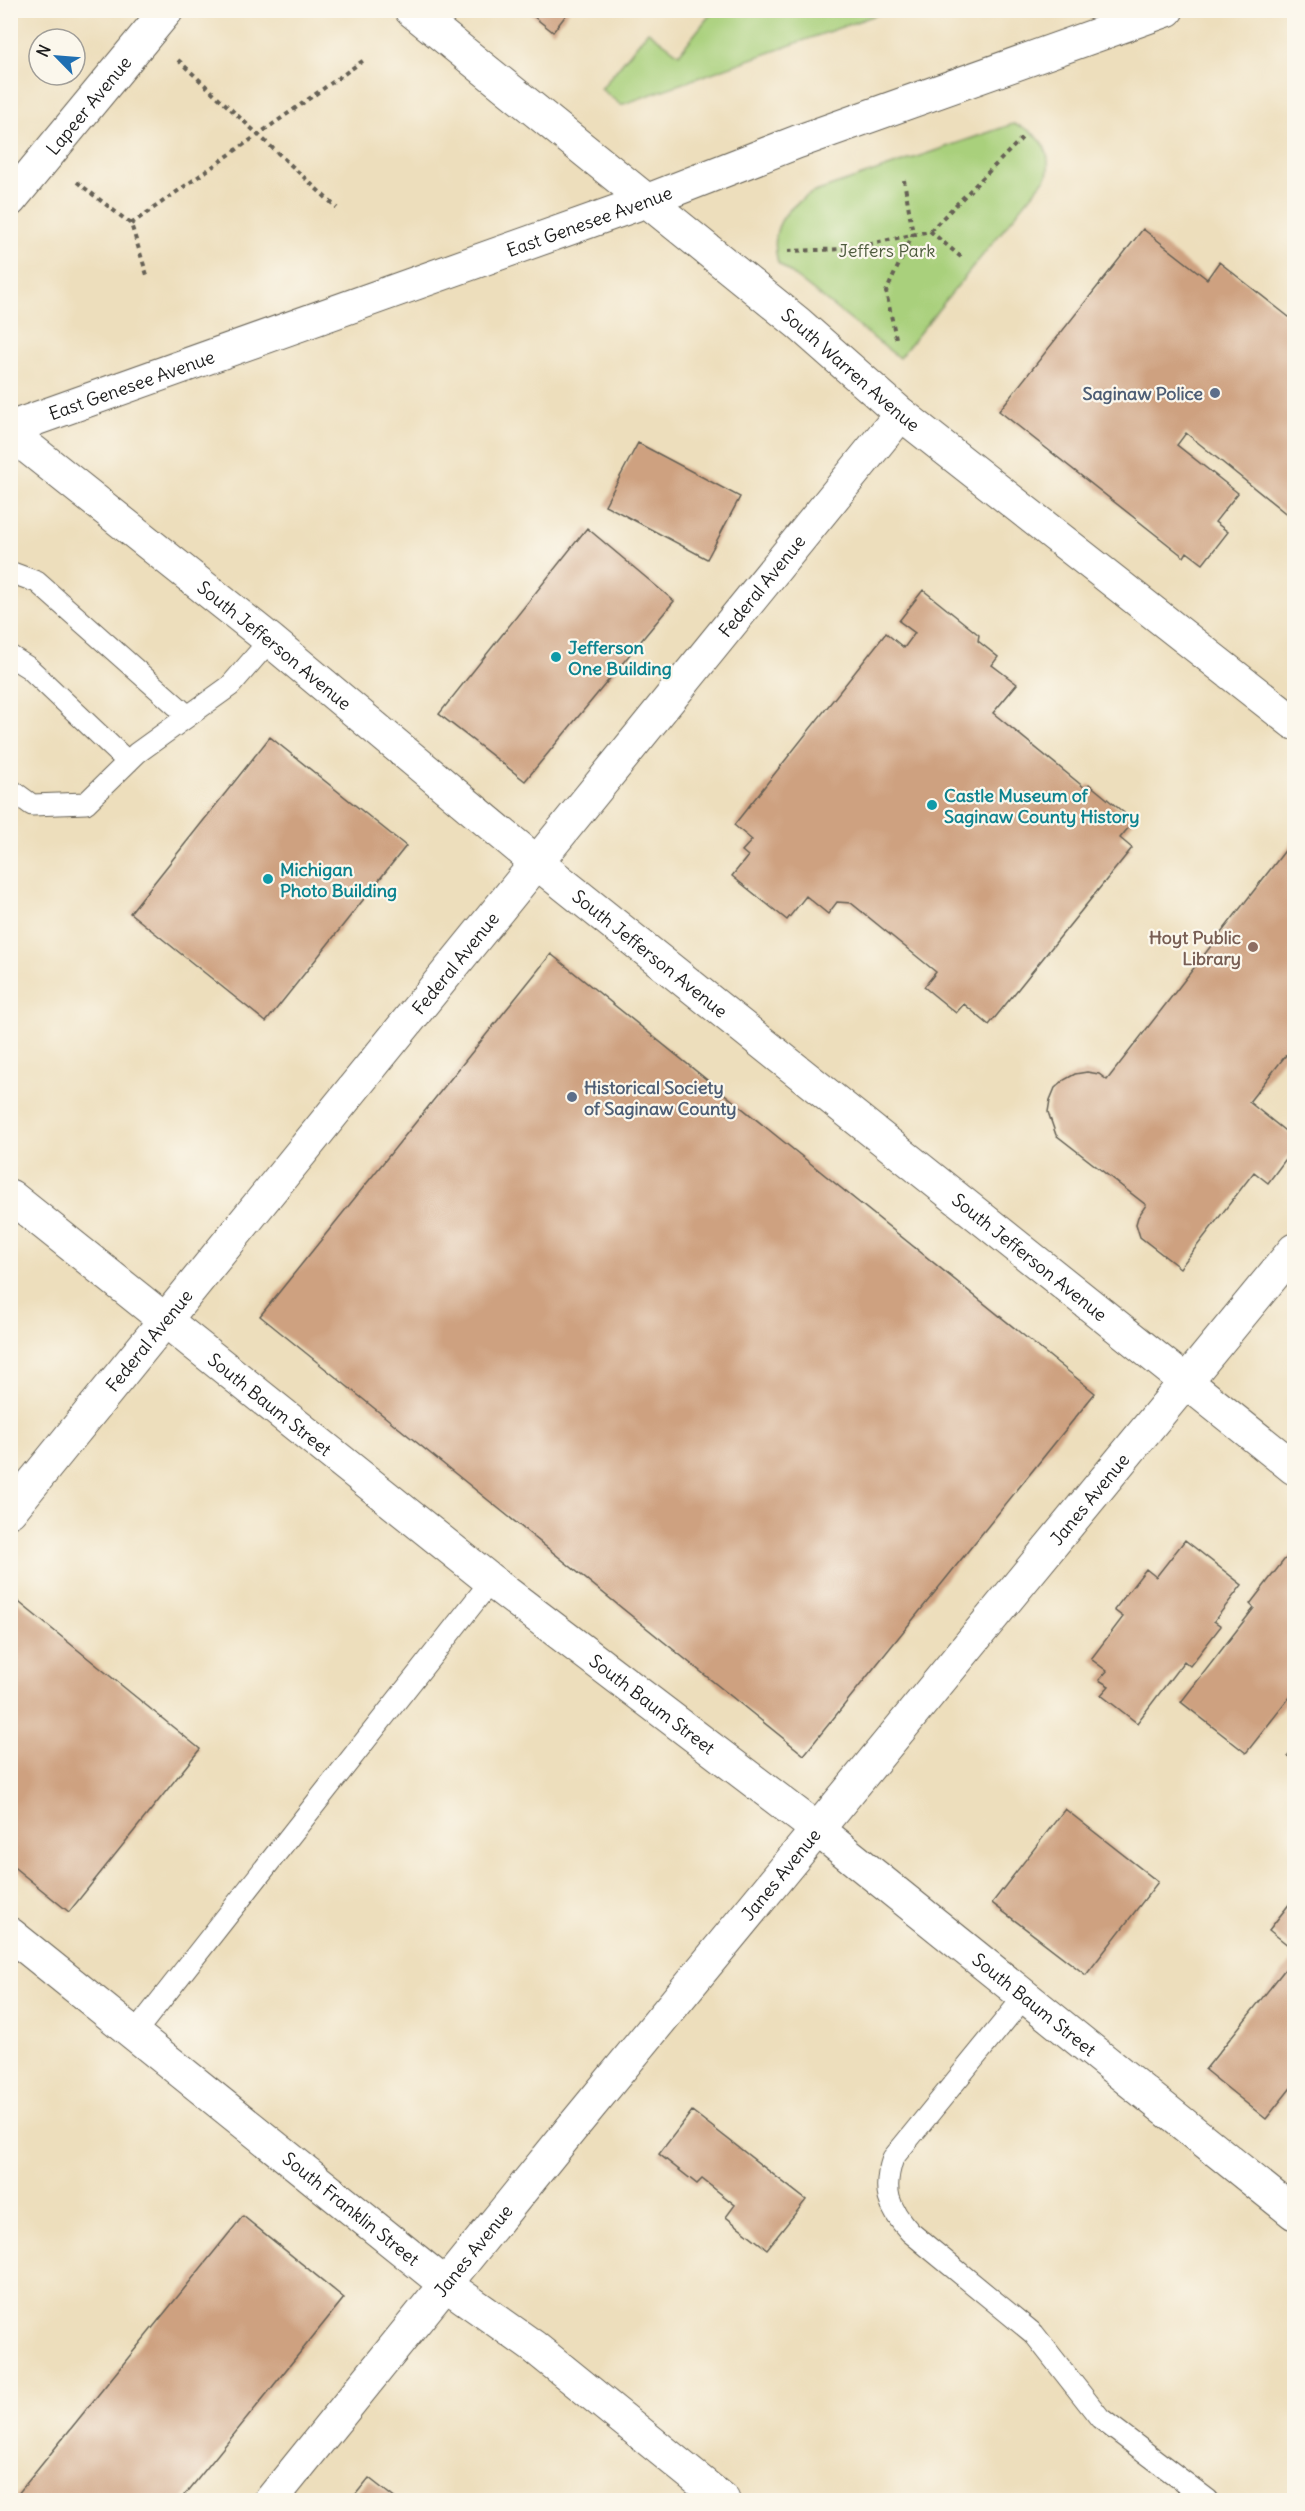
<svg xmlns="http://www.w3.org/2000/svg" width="1305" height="2511" font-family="Delius,sans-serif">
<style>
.green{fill:#a9d07b;stroke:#62764c;stroke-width:1.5}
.building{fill:#cea180}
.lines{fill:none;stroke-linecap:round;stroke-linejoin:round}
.lane-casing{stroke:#656054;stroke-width:23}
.street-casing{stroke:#656054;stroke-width:35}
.secondary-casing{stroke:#656054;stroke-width:35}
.path{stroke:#656054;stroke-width:4;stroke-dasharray:4.5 4.5;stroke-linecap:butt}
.lane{stroke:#fff;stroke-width:21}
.street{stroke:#fff;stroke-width:33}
.secondary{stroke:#fff;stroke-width:33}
.service-dot{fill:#5c6f8a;stroke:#fbf7ec;stroke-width:2}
.culture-dot{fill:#0f9aa8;stroke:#fbf7ec;stroke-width:2}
.education-dot{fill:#8d6e63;stroke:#fbf7ec;stroke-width:2}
.labels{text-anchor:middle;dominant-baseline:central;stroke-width:4.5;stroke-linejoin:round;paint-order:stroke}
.street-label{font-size:18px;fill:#1c1c1c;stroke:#fbf7ec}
.park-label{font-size:18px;fill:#4d5b3d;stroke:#fbf7ec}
.service-label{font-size:18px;font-weight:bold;fill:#4e5e75;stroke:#fbf7ec;text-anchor:end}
.culture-label{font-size:18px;font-weight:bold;fill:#0d838f;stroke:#fbf7ec;text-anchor:start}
.education-label{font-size:18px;font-weight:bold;fill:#785e54;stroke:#fbf7ec;text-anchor:end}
</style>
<rect width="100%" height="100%" fill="#fbf7ec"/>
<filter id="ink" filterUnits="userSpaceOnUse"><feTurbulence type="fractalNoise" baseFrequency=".0167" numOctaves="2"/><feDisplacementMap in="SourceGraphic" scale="12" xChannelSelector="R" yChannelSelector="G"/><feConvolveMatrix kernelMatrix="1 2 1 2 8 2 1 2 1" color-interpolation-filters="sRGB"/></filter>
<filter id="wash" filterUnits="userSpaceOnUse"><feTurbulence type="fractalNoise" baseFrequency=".008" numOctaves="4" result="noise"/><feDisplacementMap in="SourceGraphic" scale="24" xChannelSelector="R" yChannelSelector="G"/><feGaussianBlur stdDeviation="1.35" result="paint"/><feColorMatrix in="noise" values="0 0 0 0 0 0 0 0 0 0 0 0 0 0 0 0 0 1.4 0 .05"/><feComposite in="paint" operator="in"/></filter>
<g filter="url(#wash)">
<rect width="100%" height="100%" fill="#eddebc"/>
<path class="green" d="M 713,11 L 713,10 L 887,11 L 621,105 L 601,89 L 648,31 L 679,54 Z
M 1013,124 C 1038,130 1053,150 1047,176 L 899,358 L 778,263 C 769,229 783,210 812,193 Z"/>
<g id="blocks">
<path class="building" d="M 529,10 L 570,10 L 553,32 L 528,12 Z
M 1143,229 L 1207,279 L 1219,262 L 1294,321 L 1294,343 L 1290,349 L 1294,353 L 1294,520 L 1186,433 L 1177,445 L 1238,493 L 1215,522 L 1228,532 L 1203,564 L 1187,552 L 1184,557 L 999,411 Z
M 638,443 L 740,497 L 707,559 L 605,505 Z
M 587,528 L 674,601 L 525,781 L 439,714 Z
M 923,590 L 979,635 L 978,641 L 998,657 L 992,665 L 1017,684 L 993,713 L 1085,788 L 1089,784 L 1134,821 L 1120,838 L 1132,848 L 989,1025 L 964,1004 L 956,1013 L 924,987 L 936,972 L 851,903 L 837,902 L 828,914 L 806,896 L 787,920 L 732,876 L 748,856 L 742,851 L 752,840 L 734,825 L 886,633 L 904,648 L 915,633 L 899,621 Z
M 270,737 L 406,846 L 266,1022 L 130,913 Z
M 1294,839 L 1294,1058 L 1293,1060 L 1286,1055 L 1249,1102 L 1294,1138 L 1294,1148 L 1268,1183 L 1254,1172 L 1180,1268 L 1140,1237 L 1136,1224 L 1138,1217 L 1146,1205 L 1056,1135 L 1048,1112 L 1050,1100 L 1055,1088 L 1064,1080 L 1075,1074 L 1087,1072 L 1099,1074 L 1107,1080 Z
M 551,954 L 1095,1393 L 804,1755 L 260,1316 Z
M 1185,1540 L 1242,1585 L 1214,1621 L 1221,1626 L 1190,1666 L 1184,1661 L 1137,1723 L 1101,1695 L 1109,1686 L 1099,1680 L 1107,1671 L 1091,1659 L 1123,1617 L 1114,1610 L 1146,1569 L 1156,1577 Z
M 1292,1554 L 1294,1555 L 1294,1692 L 1246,1753 L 1181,1702 L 1254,1608 L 1250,1604 L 1284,1560 Z
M 15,1599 L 200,1749 L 69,1912 L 10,1864 L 10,1604 Z
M 1294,1747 L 1294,1761 L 1288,1756 Z
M 1065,1809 L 1158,1882 L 1086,1975 L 992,1903 Z
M 1294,1898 L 1294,1950 L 1269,1930 Z
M 1294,1958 L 1294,2084 L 1266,2119 L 1205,2070 Z
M 692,2111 L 806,2200 L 767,2249 L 726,2217 L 735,2205 L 702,2179 L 697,2184 L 659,2154 Z
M 243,2216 L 344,2298 L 181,2500 L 13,2500 Z
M 369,2478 L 397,2500 L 351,2500 Z"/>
</g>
</g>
<g filter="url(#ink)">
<use href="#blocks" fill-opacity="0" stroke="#656054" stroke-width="1.5"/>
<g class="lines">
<defs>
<path id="lane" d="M 10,572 L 37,582 L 188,716
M 10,656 L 29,668 L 128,762
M 10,789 L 32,805 L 86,803 L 137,753 L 230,686 L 270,640
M 1025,1996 L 893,2158 C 882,2190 888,2208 910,2232 L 1034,2334 L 1100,2418 L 1208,2500
M 134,2034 L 491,1581"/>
<g id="street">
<path id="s1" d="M 10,200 L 167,10"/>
<path id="s2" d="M 10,1196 L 491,1581 L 818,1830 L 1294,2213"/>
<path id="s3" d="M 10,1511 L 901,414"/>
<path id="s4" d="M 10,1934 L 445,2284 L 534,2347 L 723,2500"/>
</g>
<g id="secondary">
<path id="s5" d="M 411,10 L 798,323 L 901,414 L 1294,723"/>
<path id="s6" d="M 10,428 L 646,201 L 797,142 L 1167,10"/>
<path id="s7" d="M 10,433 L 270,640 L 536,862 L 1294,1468"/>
<path id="s8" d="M 271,2500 L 571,2129 L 1294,1250"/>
</g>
</defs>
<use href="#lane" class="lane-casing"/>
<use href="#street" class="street-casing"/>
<use href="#secondary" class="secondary-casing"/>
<path class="path" d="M 178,60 L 337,208
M 77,182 L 131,224 L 147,275
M 131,224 L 364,60
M 930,231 L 961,257
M 788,251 L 847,249 L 930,231 L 1023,137
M 896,338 L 886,292 L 913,234 L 904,180"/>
<use href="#lane" class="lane"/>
<use href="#street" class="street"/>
<use href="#secondary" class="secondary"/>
</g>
</g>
<g class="service-dot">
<circle cx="1215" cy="393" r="6"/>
<circle cx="572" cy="1097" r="6"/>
</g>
<g class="culture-dot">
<circle cx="556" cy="657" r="6"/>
<circle cx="932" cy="805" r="6"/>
<circle cx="268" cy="879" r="6"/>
</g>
<circle class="education-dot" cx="1253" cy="947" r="6"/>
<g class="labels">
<g class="street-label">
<text stroke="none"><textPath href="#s1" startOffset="123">Lapeer Avenue</textPath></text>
<text stroke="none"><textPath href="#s6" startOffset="615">East Genesee Avenue</textPath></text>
<text stroke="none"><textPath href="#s5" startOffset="568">South Warren Avenue</textPath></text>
<text stroke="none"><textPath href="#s6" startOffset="129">East Genesee Avenue</textPath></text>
<text stroke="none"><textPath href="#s3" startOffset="1192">Federal Avenue</textPath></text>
<text stroke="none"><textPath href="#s7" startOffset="339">South Jefferson Avenue</textPath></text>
<text stroke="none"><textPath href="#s7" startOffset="825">South Jefferson Avenue</textPath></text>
<text stroke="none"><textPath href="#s3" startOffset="706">Federal Avenue</textPath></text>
<text stroke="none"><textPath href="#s7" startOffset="1311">South Jefferson Avenue</textPath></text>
<text stroke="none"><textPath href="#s3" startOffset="220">Federal Avenue</textPath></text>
<text stroke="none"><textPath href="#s2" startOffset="333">South Baum Street</textPath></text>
<text stroke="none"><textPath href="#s8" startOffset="1293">Janes Avenue</textPath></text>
<text stroke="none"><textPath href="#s2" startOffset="819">South Baum Street</textPath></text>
<text stroke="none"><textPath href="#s8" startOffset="807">Janes Avenue</textPath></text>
<text stroke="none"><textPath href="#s2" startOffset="1305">South Baum Street</textPath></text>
<text stroke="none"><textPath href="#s4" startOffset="438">South Franklin Street</textPath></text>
<text stroke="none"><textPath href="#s8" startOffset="321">Janes Avenue</textPath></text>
</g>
<g class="park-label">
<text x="887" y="250">Jeffers Park</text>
</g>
<g class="service-label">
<text x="1203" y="393">Saginaw Police</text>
<text x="584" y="1087" text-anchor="start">Historical Society<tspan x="584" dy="21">of Saginaw County</tspan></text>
</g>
<g class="culture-label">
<text x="568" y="647">Jefferson<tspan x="568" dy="21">One Building</tspan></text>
<text x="944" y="795">Castle Museum of<tspan x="944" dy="21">Saginaw County History</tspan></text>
<text x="280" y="869">Michigan<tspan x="280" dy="21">Photo Building</tspan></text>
</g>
<g class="education-label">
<text x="1241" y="937">Hoyt Public<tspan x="1241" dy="21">Library</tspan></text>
</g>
</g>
<rect width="1305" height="2511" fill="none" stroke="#fbf7ec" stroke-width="36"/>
<g transform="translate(57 57) rotate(295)"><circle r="28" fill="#fbf7ec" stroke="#a29f99" stroke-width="1.5"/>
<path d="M0-4.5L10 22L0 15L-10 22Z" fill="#1f6fb2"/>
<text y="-9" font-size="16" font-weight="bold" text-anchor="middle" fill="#1c1c1c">N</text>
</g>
</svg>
